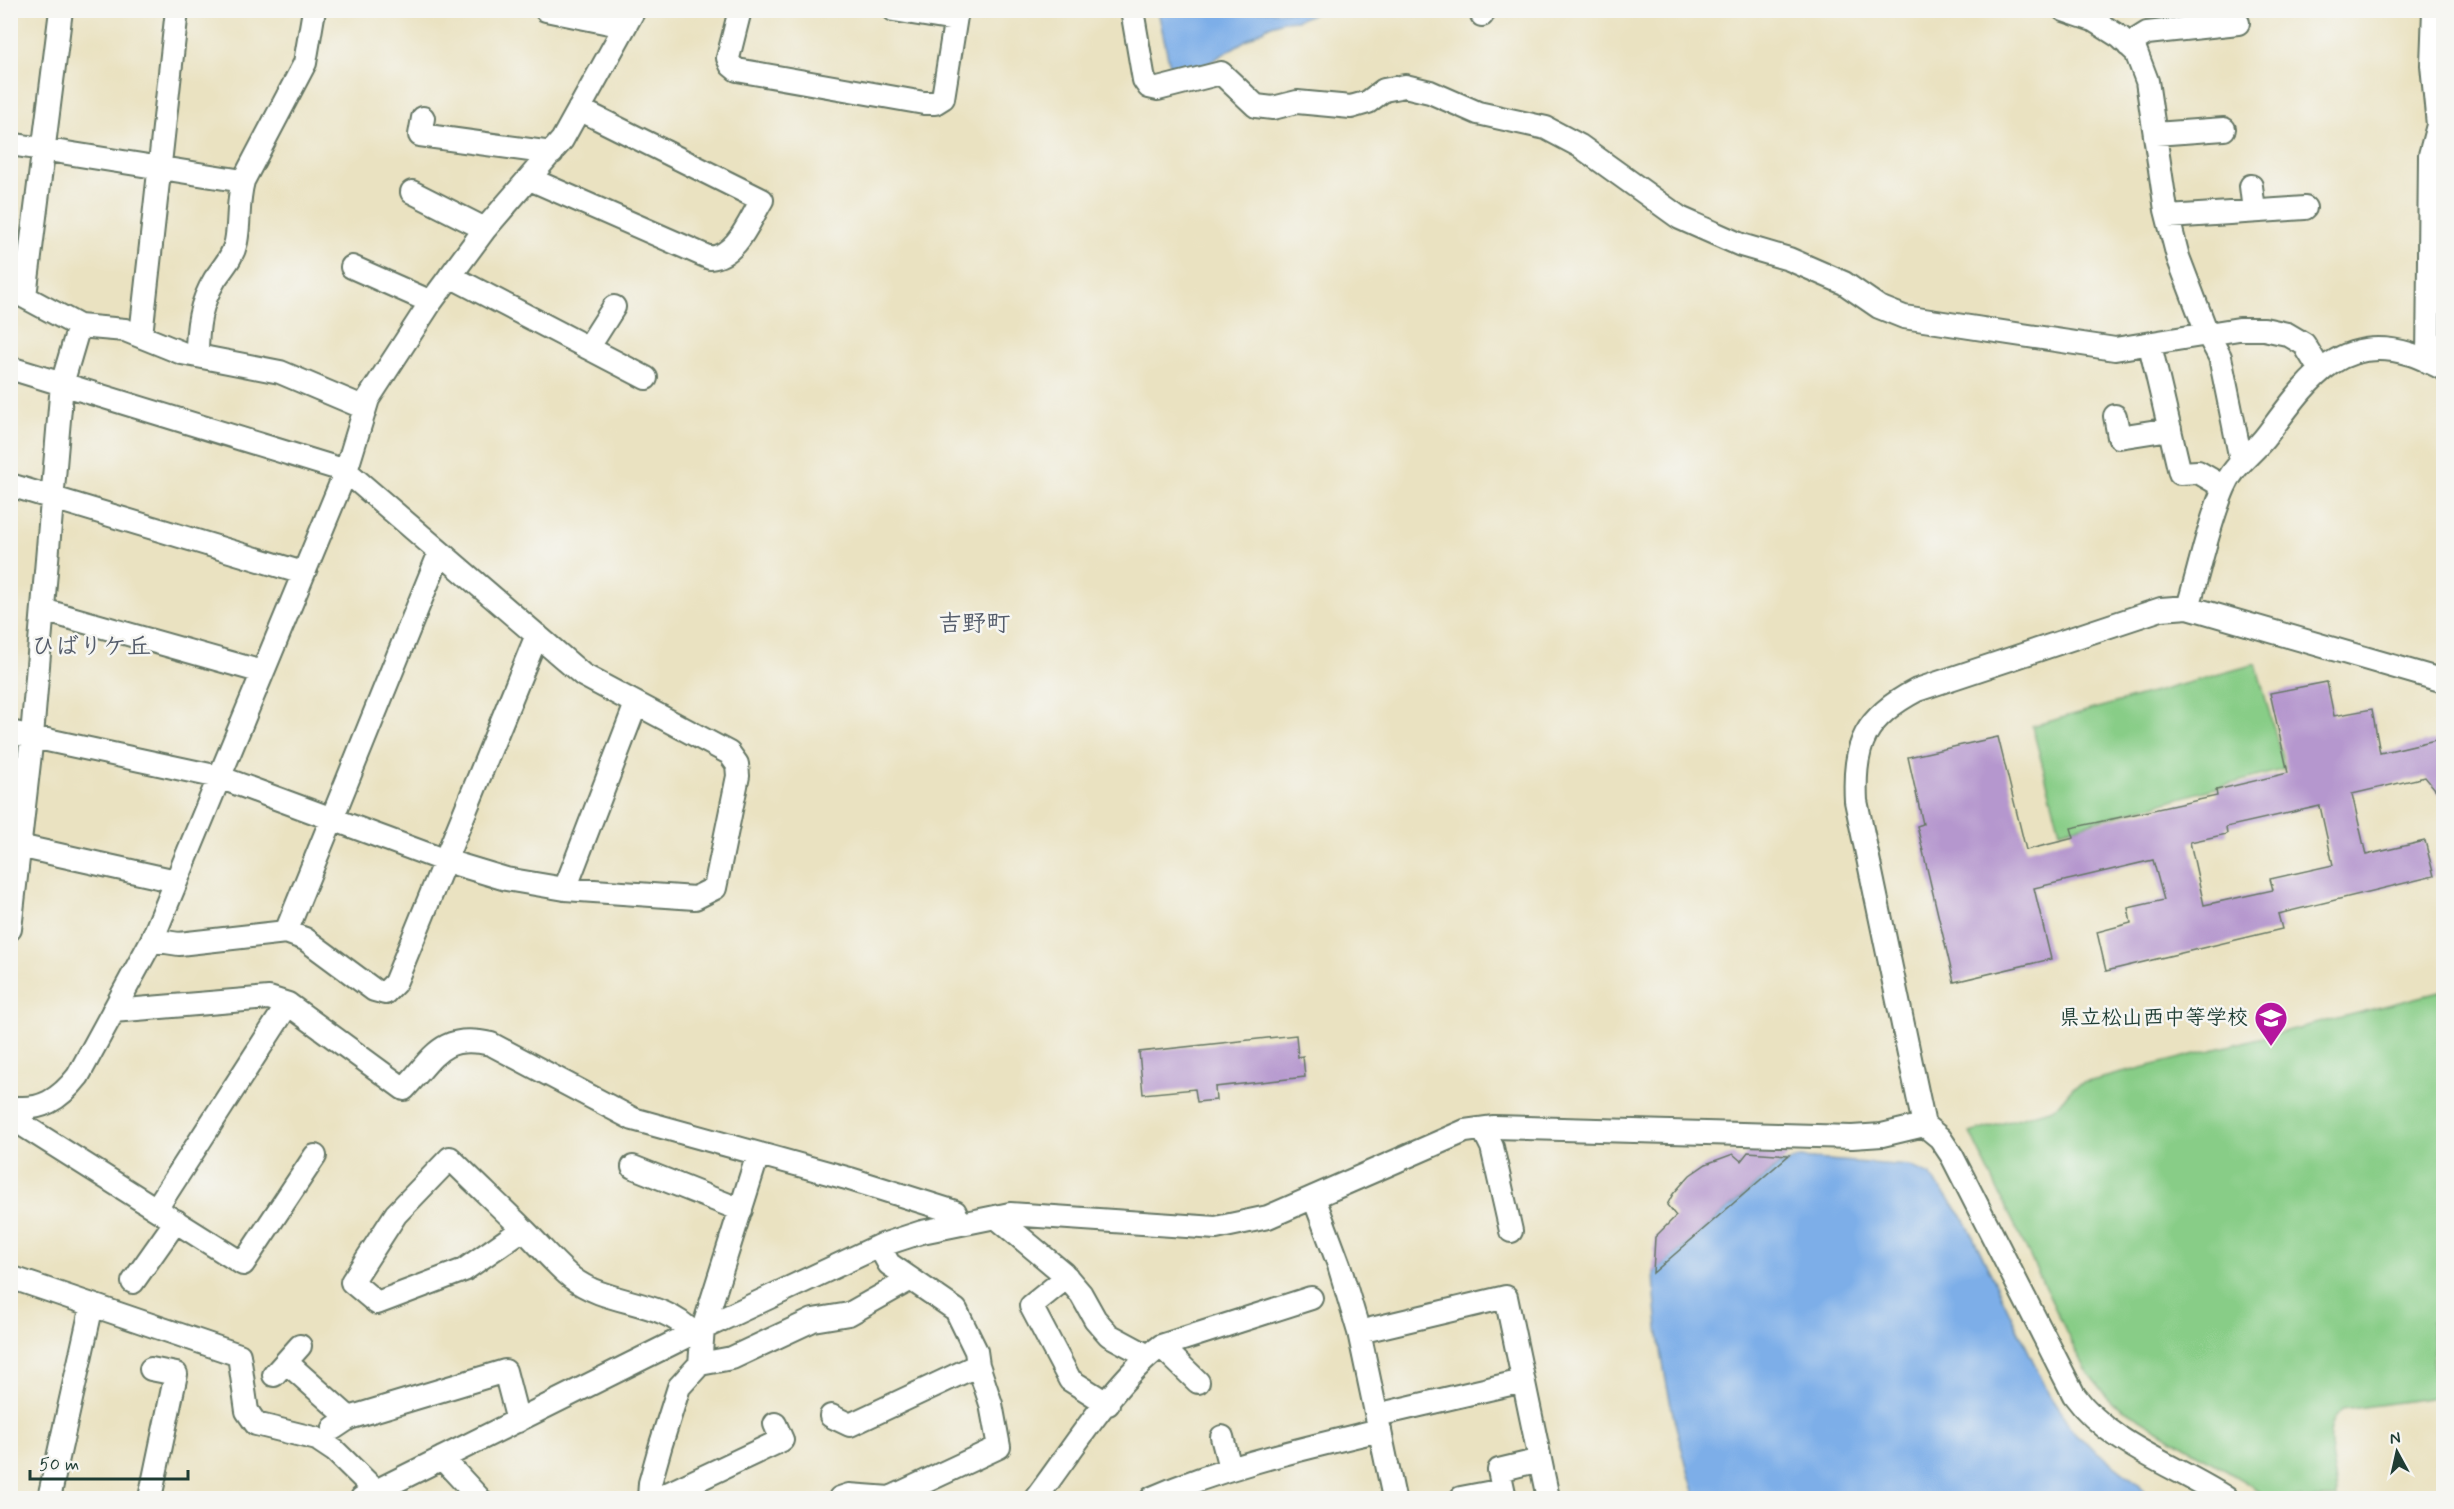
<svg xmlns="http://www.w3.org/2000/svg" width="2454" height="1509" font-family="Mynerve,'Klee One',sans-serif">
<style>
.green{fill:#88cd87;stroke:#54855e;stroke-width:1.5}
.water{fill:#7daee8;stroke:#4e768e;stroke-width:1.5}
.building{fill:#b597ce;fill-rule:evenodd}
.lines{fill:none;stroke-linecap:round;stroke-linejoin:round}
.minor-casing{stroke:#667765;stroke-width:26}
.minor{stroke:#fff;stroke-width:22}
.labels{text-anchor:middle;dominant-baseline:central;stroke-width:5;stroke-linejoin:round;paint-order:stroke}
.poi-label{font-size:21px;font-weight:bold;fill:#1f3d34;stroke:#f6f6f2;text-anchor:end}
.quarter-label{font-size:24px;font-weight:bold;fill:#545c6a;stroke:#f6f6f2}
</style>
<rect width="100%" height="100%" fill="#f6f6f2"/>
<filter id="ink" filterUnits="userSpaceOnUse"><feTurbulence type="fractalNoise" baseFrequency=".0167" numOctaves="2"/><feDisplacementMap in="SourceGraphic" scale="12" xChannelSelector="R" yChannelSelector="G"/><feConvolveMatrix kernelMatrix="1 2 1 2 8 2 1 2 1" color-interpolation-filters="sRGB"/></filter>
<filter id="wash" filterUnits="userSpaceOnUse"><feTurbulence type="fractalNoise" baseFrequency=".008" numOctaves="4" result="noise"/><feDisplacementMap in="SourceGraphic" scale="24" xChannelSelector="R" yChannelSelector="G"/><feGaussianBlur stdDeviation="1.35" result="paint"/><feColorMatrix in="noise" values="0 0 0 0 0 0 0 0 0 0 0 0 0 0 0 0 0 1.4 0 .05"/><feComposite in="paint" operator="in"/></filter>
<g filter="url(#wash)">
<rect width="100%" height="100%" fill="#eae2c1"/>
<path class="green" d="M 2256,664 L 2285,769 L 2060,831 L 2032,726 Z
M 2443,991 L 2444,1320 L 2432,1321 L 2435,1397 L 2342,1410 C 2317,1433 2338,1469 2337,1498 L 2272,1498 L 2111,1402 L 2084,1368 L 1970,1133 L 2056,1107 L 2073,1087 L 2083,1083 Z"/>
<path class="water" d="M 1158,11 L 1321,11 L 1297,20 L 1283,21 L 1269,26 L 1207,64 L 1172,76 Z
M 1800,1158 L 1910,1166 L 1930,1175 L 1965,1220 L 2051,1398 L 2077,1436 L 2140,1485 L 2148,1498 L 1696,1498 C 1673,1424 1656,1350 1654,1272 L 1780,1164 Z"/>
<g id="blocks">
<path class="building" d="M 2327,682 L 2334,716 L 2372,709 L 2380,753 L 2444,738 L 2444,800 L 2425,777 L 2352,794 L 2366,855 L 2425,841 L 2434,876 L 2278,914 L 2282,929 L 2106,971 L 2097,932 L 2131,923 L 2128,908 L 2164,900 L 2153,860 L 2034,888 L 2051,959 L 1954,982 L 1917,826 L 1923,824 L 1908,757 L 1998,737 L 2026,850 L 2074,838 L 2071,828 L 2217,796 L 2216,790 L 2288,773 L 2270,693 ZM 2320,806 L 2333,865 L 2270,879 L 2273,890 L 2204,905 L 2190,842 L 2227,834 L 2226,827 Z
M 1296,1035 L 1298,1057 L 1303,1056 L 1305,1077 L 1215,1087 L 1216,1100 L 1197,1102 L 1195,1089 L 1143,1094 L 1139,1052 Z
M 1748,1152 L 1789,1155 L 1653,1273 L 1655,1237 L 1676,1216 L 1667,1205 L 1673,1194 L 1690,1175 L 1706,1164 L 1733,1154 L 1741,1161 Z"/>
</g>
</g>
<g filter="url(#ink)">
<use href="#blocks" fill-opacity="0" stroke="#667765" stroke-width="1.5"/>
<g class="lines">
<defs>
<path id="minor" d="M 546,10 L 624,26
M 740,10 L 728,58 L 731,65 L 737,70 L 924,103 L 935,103 L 943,98 L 957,10
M 894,10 L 955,20
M 1132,10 L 1144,80 L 1149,87 L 1158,89 L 1221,73 L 1256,106 L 1273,108 L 1297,102 L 1351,107 L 1368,102 L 1384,90 L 1405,86 L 1430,92 L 1478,113 L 1546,128 L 1580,146 L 1680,218 L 1741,245 L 1789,259 L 1844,283 L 1879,307 L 1904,317 L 2115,349 L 2239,329 L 2264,329 L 2287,334 L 2304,344 L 2320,370
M 2064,10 L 2093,20 L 2120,37 L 2136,52 L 2147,81 L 2166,210 L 2178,257 L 2207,333 L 2220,357 L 2241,460
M 1482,15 L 1482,10
M 2128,45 L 2147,33 L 2238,23
M 423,118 L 420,135 L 552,153
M 2155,134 L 2224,129
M 10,144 L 243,181
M 530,179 L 710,258 C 737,256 749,221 762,200 L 579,109
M 2251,186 L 2254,211
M 412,192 L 485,229
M 2168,217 L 2305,208
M 352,267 L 431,302
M 450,276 L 646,378
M 10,289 L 79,326 L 125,330 L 182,353 L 280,372 L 365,408
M 25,296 L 61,10
M 141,335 L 177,10
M 2150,345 L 2180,473 L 2198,472 L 2224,487
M 588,348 L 614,307
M 197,355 C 197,326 200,304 215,279 C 223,267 233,257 236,242 C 240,222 237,203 243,181 L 305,63 L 314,10
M 2428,362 L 2430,155 L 2438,125 L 2432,65 L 2434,10
M 10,368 L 346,471 L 583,675 L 729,753 L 737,764 L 738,776 L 715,888 L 695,898 L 565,889 L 506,879 L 443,860 L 219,777 L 10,732
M 2115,416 L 2119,437 L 2170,429
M 10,485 L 303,573
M 2188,607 C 2200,568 2208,525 2224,488 C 2233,465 2253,454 2267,435 C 2305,385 2337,332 2410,354 C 2421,357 2433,364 2444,369
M 43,610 L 262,672
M 10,844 L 176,881
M 565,889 L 636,704
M 10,929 L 32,736 L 62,384 L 79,326
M 286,932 L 440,552
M 152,940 L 179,944 L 286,932 L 305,939 L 374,990 L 385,993 L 395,983 L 537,635
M 113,1011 L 269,998 L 288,1004 L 404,1089 C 435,1056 441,1033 491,1044 L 633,1119 L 850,1179 L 955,1212 L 960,1224
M 10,1107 C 41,1112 60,1099 78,1076 L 152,940 L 346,471 L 368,399 L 431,302 L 485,229 L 562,140 L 634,10
M 10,1117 L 243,1264 L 315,1156
M 1483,1129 L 1492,1147 L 1511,1231
M 633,1167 L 741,1210
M 1314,1198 L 1339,1265 L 1359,1332 L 1394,1498
M 156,1209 L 288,1004
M 996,1217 L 1063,1273 L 1081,1294 L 1095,1319 L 1109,1335 L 1148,1356
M 523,1229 L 464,1270 L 377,1303 L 352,1282 L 396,1214 L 450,1158 C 475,1183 501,1207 526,1232 C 541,1247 556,1265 572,1278 C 608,1306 662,1299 693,1333
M 10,1277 L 239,1355 L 247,1411 L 256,1424 L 317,1439 L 335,1451 L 383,1498
M 1067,1277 L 1031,1306 L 1070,1380 L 1108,1404
M 133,1282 L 176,1221
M 1359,1332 L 1506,1297 L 1548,1498
M 1161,1346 L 1198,1382
M 286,1362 L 349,1418
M 700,1364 L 732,1358 L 813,1320 L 849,1314 L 911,1279
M 274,1375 L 300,1346
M 1377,1415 L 1523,1381
M 831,1416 L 850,1425 L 978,1365
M 334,1428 L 349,1418 L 505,1371 L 518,1421
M 1222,1437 L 1230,1468
M 442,1458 L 479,1498
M 49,1498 L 92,1305
M 150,1498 L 176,1374 L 151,1369
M 362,1498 L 693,1333 L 879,1246 L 922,1232 L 1010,1214 L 1216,1228 L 1268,1217 L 1465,1131 L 1494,1127 L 1852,1137 L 1882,1135 L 1924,1125
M 649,1498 L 650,1483 L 661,1444 L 679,1387 L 700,1364 L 703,1329 L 758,1154
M 659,1498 L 782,1440 L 775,1424
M 840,1498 L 849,1495 L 890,1498 L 999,1447 L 991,1404 L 978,1365 L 976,1351 L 956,1310 L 889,1264 L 879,1246
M 1036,1498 C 1071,1452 1115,1380 1161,1346 L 1311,1298
M 1152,1498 C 1225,1466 1302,1449 1380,1430
M 1461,1498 L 1503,1490
M 1505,1498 L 1499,1470 L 1540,1460
M 2226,1498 C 2175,1465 2110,1445 2074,1395 L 1952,1156 L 1940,1138 L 1924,1125 L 1856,801 C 1853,744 1865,717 1917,690 L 2161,609 L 2188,607 L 2444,681"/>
</defs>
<use href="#minor" class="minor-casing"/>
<use href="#minor" class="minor"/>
</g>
</g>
<defs>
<symbol id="school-pin" viewBox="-11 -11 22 30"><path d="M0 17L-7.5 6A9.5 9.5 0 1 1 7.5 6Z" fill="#b5179e" stroke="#f6f6f2"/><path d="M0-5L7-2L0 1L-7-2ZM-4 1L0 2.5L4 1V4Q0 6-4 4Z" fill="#fff"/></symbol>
</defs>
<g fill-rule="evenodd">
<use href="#school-pin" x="2252" y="999" width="38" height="52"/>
</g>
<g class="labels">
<g class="poi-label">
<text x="2248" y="1018">県立松山西中等学校</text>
</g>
<g class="quarter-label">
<text x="974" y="624">吉野町</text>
<text x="91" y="647">ひばりケ丘</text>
</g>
</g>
<rect width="2454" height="1509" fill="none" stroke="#f6f6f2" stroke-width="36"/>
<g transform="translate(2397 1452) rotate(352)" stroke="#f6f6f2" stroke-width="4.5" paint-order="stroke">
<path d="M0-4.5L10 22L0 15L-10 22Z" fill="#1f3d34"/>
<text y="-9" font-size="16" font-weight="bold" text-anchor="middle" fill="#1f3d34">N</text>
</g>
<path d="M30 1470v9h158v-9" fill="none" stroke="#1f3d34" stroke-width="3"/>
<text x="39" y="1470" font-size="18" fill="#1f3d34" stroke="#f6f6f2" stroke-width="4.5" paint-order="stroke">50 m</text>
</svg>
